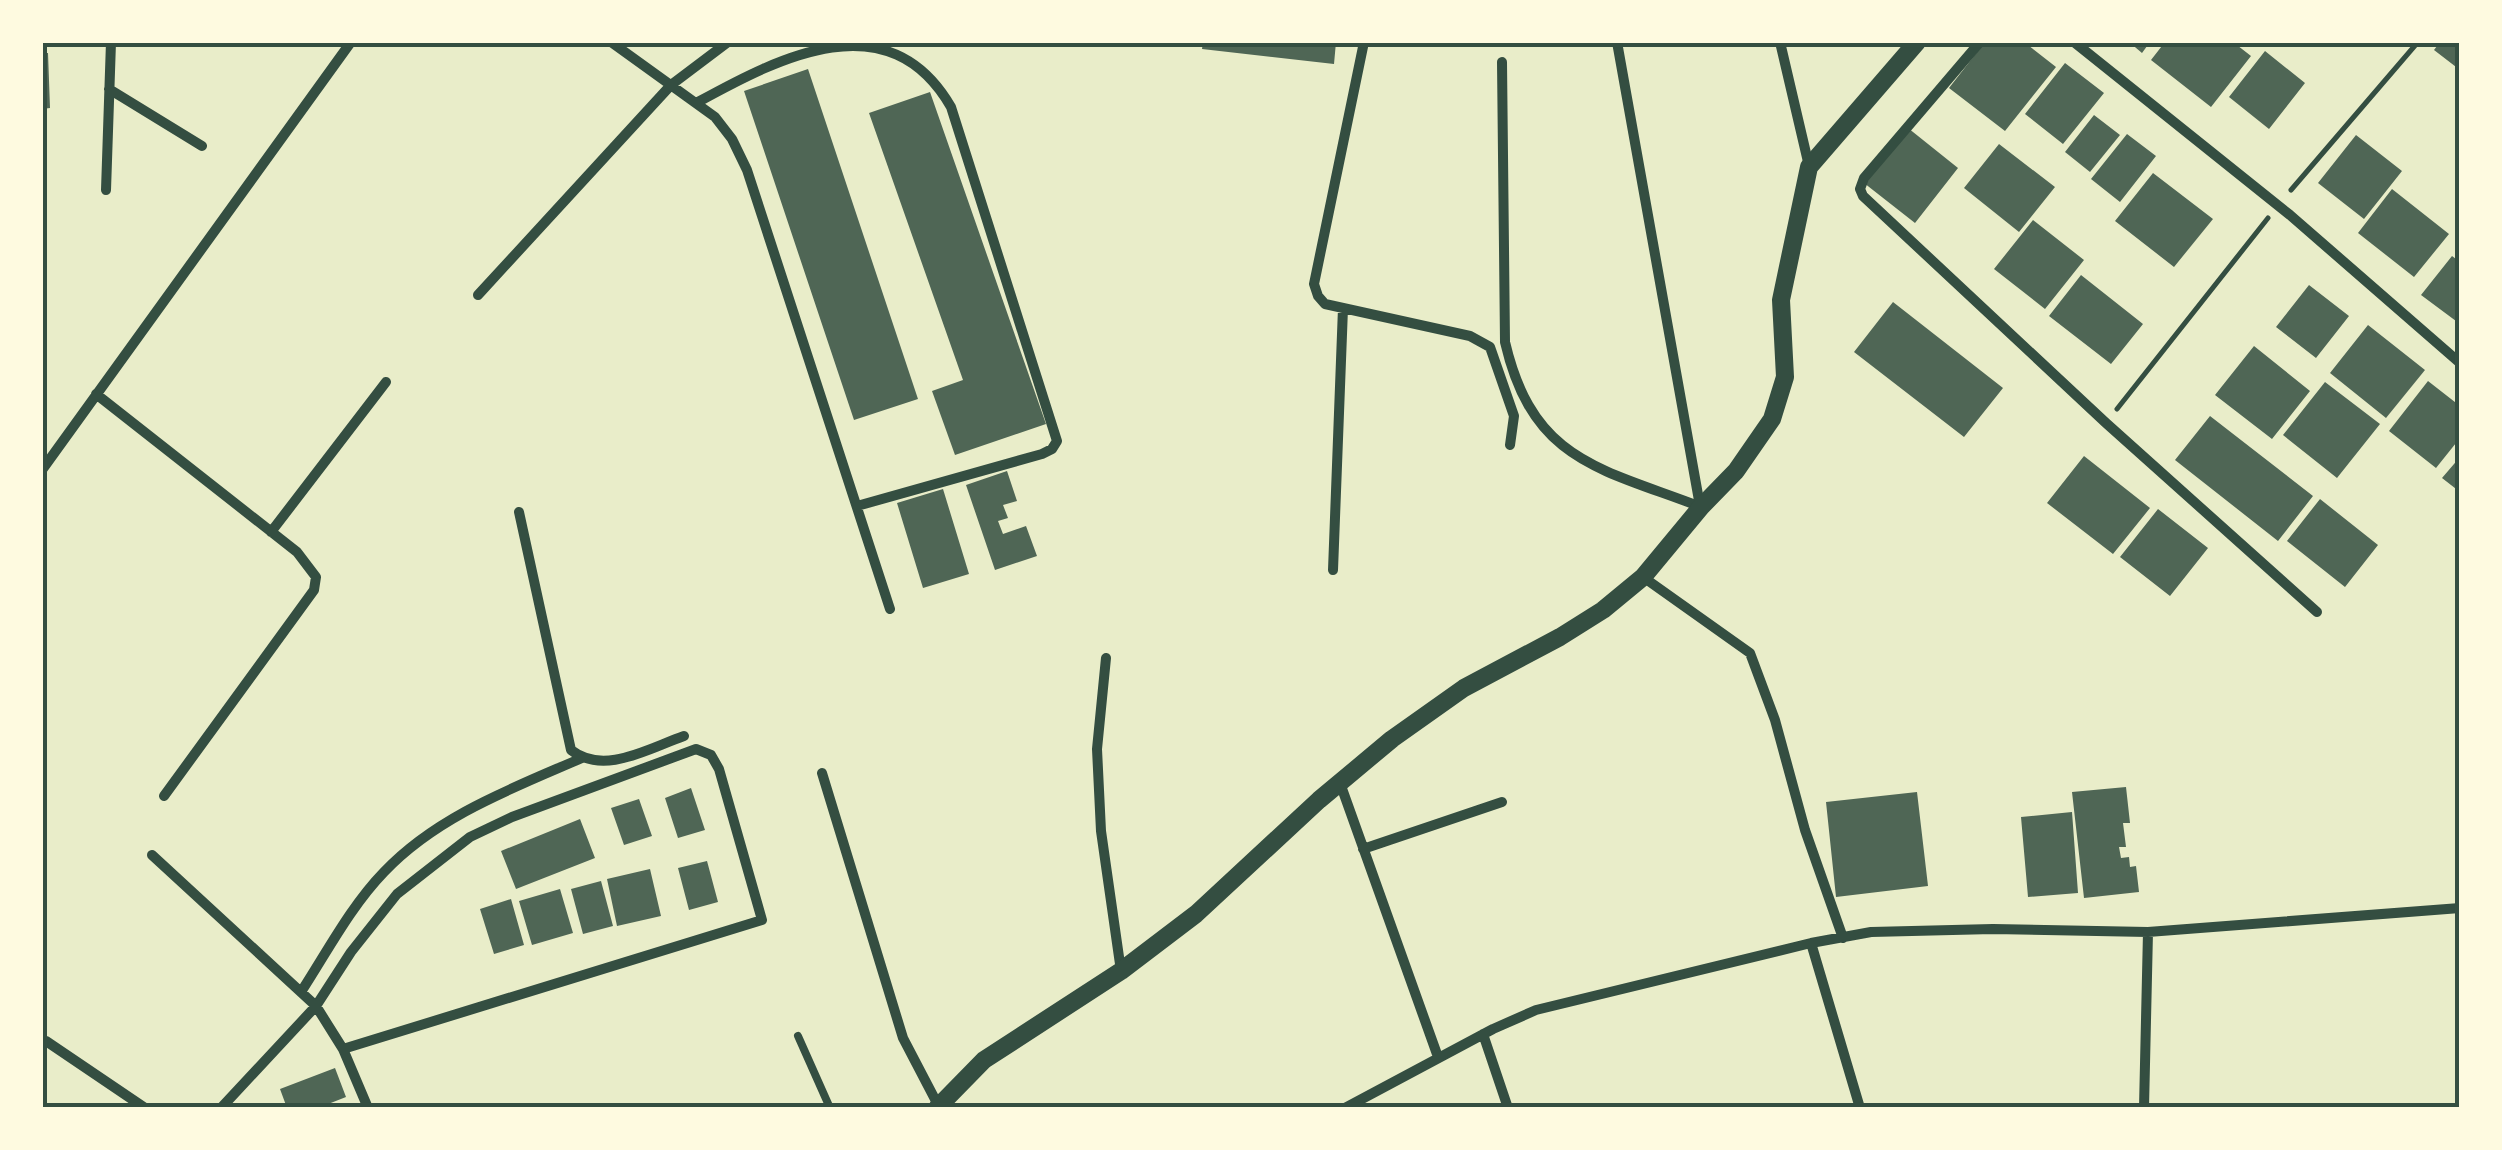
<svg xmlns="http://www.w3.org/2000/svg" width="2502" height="1150" font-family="'Golos Text',sans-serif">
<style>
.building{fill:#4f6655}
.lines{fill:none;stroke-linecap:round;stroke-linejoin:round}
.path{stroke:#344e41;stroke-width:5}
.service{stroke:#344e41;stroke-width:8}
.minor{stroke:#344e41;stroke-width:10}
.tertiary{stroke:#344e41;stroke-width:18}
.neatline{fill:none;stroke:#344e41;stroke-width:4}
</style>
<rect width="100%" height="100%" fill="#e9edc9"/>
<path class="building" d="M 1203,42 L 1336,42 L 1334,64 L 1202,49 Z
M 1985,42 L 2024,42 L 2056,67 L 2005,131 L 1949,88 Z
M 2129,42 L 2150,42 L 2142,53 Z
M 2165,42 L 2233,42 L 2251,56 L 2211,107 L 2151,60 Z
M 2440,42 L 2460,42 L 2460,70 L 2434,50 Z
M 2265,51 L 2305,83 L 2269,129 L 2229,97 Z
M 42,53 L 48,53 L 50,108 L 42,109 Z
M 2065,63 L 2104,93 L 2063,144 L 2025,114 Z
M 808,69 L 918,399 L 854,420 L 744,91 Z
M 930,92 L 1046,424 L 955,455 L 932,391 L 963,380 L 869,113 Z
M 2094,115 L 2120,135 L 2090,172 L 2065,152 Z
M 1908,128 L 1958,168 L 1915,223 L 1864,183 Z
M 2127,134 L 2156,156 L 2120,202 L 2091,179 Z
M 2356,135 L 2402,171 L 2364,219 L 2318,183 Z
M 1999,144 L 2055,187 L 2019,232 L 1964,188 Z
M 42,162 L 46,162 L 47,190 L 42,190 Z
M 2153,173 L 2213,219 L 2174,267 L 2115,221 Z
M 2392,189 L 2449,234 L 2414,277 L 2358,233 Z
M 2033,220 L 2084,260 L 2045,309 L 1994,269 Z
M 2452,256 L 2460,262 L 2460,324 L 2421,295 Z
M 2081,275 L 2143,324 L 2111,364 L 2049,316 Z
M 2309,285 L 2349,316 L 2316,358 L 2276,327 Z
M 1893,302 L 2003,388 L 1964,437 L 1854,352 Z
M 2368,325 L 2425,370 L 2386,418 L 2330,373 Z
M 2254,346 L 2310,391 L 2272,439 L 2215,395 Z
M 2428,381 L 2460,406 L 2460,438 L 2436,468 L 2389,431 Z
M 2325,382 L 2380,424 L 2337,478 L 2283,435 Z
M 2210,416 L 2313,496 L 2278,541 L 2175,460 Z
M 2084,456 L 2150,508 L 2113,554 L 2047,503 Z
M 2460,457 L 2460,492 L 2442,478 Z
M 1007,471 L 1017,501 L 1003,505 L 1008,518 L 998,521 L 1003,534 L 1026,526 L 1037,556 L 995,570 L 966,485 Z
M 943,489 L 969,574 L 923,588 L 897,503 Z
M 2320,499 L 2378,545 L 2345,587 L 2287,541 Z
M 2158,509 L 2208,548 L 2170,596 L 2120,557 Z
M 2126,787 L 2130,823 L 2123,823 L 2126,847 L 2119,847 L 2121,858 L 2129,857 L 2130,867 L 2136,866 L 2139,892 L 2084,898 L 2072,792 Z
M 691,788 L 705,830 L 678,838 L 665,798 Z
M 1917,792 L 1928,886 L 1836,897 L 1826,802 Z
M 639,799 L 652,836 L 624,845 L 611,808 Z
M 2072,812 L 2078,893 L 2028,897 L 2021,817 Z
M 580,819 L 595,858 L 516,889 L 501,851 Z
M 707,861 L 718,902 L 689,910 L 678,868 Z
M 650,869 L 661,916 L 617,926 L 607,879 Z
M 601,881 L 613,926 L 583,934 L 571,889 Z
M 560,889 L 573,933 L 532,945 L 519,901 Z
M 511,899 L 524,945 L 494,954 L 480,909 Z
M 335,1068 L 346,1097 L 318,1108 L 287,1108 L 280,1089 Z"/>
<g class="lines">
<path class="path" d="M 2291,190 L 2418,42
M 2117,409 L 2268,218"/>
<path class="service" d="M 798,1036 L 830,1108"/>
<path class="minor" d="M 611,42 L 715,117 L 732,139 L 747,170 L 890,609
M 1364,42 L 1314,284 L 1318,296 L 1325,304 L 1470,336 L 1490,347 L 1514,416 L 1510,445
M 1617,42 L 1700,506
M 1780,42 L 1809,166
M 1980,42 L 1864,178 L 1860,189 L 1863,196 L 2106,423 L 2317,612
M 2074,42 L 2290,215 L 2460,363
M 1502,62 L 1505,342 C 1533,462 1600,468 1701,507
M 109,89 L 202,146
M 698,102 C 780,57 889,0 951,107 L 1057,441 L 1052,449 L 1042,454 L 857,506
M 106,190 L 111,42
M 478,295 L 671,85 L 728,42
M 96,394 L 297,552 L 316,577 L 314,590 L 164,796
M 42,470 L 351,42
M 519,512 L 571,750 C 604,776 649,748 684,736
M 271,532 L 386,382
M 1333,570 L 1343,308
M 1643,577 L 1750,653 L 1775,720 L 1805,830 L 1843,938
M 1106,658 L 1097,749 L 1101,831 L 1121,971
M 822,773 L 903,1038 L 938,1105
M 1340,783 L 1438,1057
M 1363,849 L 1502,802
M 152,855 L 316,1006 L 343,1049 L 368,1108
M 1811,943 L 1860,1108
M 301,992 C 327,952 351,906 384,872 C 437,816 513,788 582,758
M 1483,1034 L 1508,1108
M 46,1041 L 145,1108
M 221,1108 L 316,1006 L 351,952 L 397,894 L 470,837 L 512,817 L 696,749 L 711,755 L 719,769 L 762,920 L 343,1049
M 1345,1108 L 1493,1029 L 1536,1010 L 1811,943 L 1871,932 L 1993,929 L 2148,932 L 2460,908
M 2144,1108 L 2148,932"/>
<path class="tertiary" d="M 937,1108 L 984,1060 L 1121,971 L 1196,914 L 1319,800 L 1392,739 L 1464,688 L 1560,637 L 1603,610 L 1643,577 L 1701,507 L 1736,471 L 1772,419 L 1785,377 L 1781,300 L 1809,167 L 1917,42"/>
</g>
<rect width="2502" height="1150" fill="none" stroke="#fefae0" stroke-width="90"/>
<rect x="45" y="45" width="2412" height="1060" class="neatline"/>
</svg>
